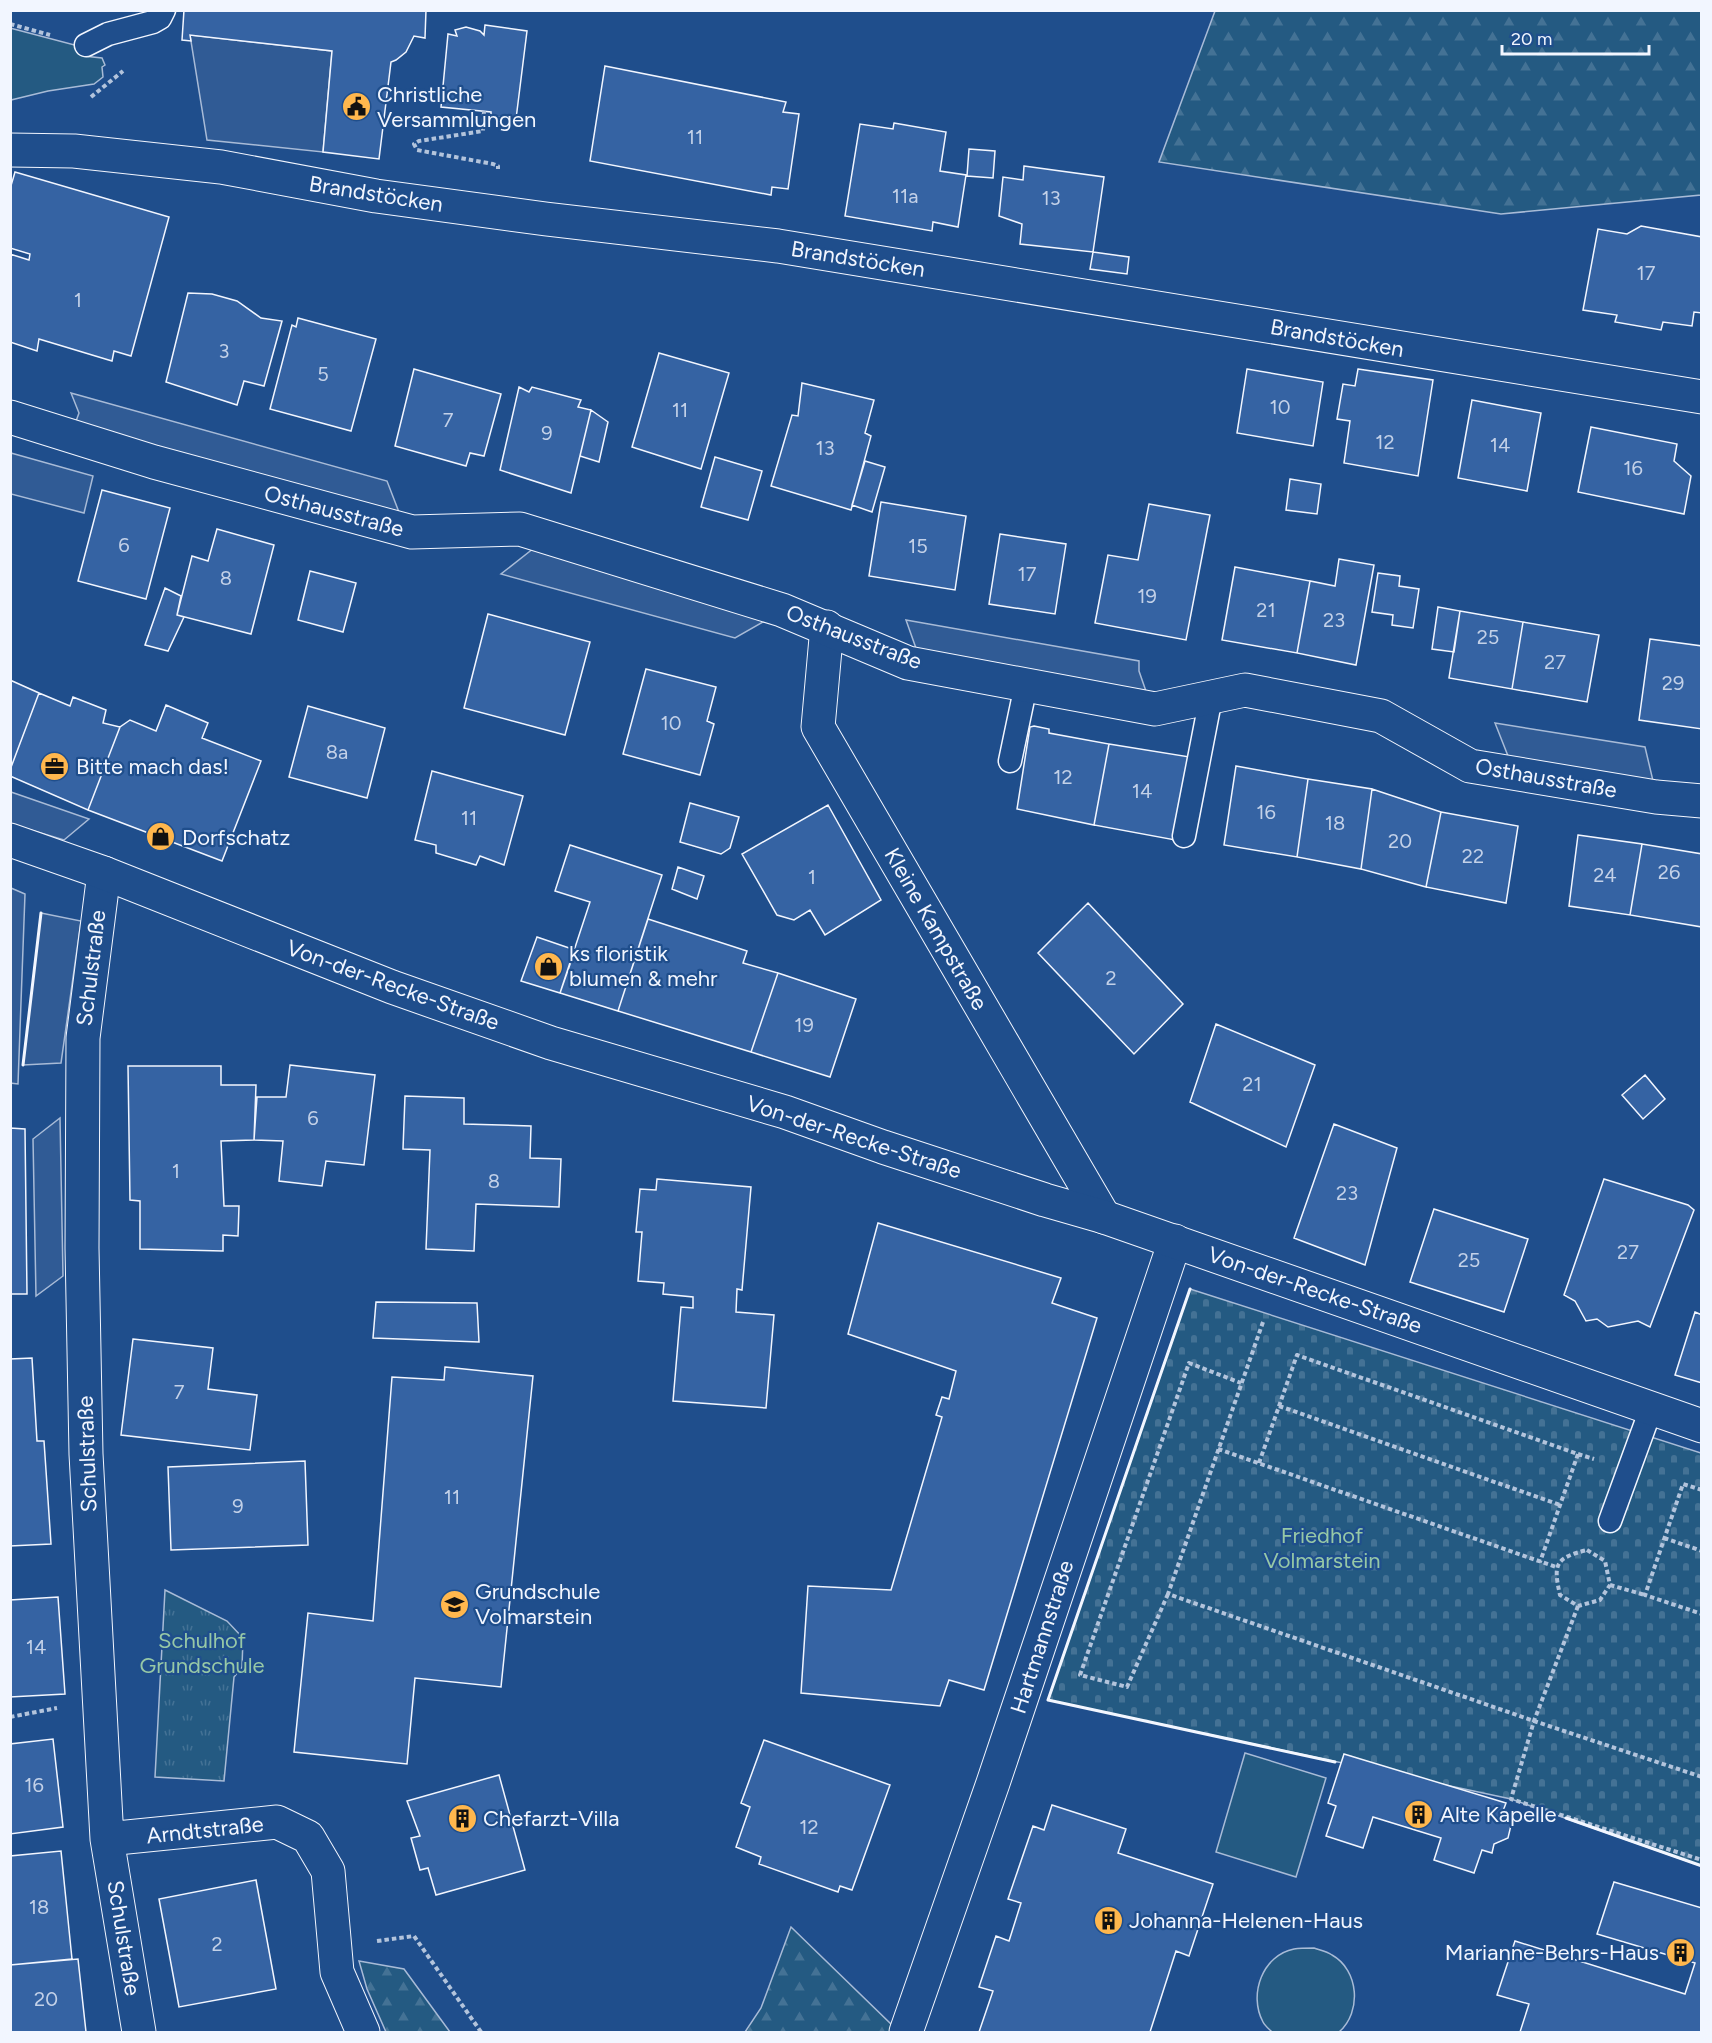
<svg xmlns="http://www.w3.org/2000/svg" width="1712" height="2043" font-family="Figtree,sans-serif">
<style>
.grass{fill:#245a82;stroke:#a8bbd7;stroke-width:1.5}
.forest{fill:url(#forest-firs);stroke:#a8bbd7;stroke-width:1.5}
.cemetery{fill:url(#cemetery-stones);stroke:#a8bbd7;stroke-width:1.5}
.park{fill:url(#park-tufts);stroke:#a8bbd7;stroke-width:1.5}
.parking{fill:#305b95;stroke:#a8bbd7;stroke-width:1.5}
.building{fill:#3563a3;stroke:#f2f6ff;stroke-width:1.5}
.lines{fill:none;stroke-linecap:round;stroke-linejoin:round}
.lane-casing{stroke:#f2f6ff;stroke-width:25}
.street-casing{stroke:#f2f6ff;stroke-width:35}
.secondary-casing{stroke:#f2f6ff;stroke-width:35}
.path{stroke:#b3c4dc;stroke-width:4;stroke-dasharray:4.5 3;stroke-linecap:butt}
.lane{stroke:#1f4e8c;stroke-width:22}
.street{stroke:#1f4e8c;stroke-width:33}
.secondary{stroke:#1f4e8c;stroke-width:33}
.wall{stroke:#f2f6ff;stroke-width:3}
.labels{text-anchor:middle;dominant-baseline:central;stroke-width:4.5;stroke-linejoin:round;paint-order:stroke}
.number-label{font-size:20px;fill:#c3d1e8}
.poi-label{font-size:22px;fill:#f2f6ff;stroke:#1f4e8c;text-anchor:start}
.street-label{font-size:22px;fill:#f2f6ff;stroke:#1f4e8c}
.park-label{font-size:22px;fill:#97c8a6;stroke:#1f4e8c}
</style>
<defs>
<pattern id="forest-firs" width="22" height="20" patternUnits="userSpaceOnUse" patternTransform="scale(1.5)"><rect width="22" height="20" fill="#245a82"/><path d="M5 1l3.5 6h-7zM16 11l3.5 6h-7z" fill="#447295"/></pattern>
<pattern id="cemetery-stones" width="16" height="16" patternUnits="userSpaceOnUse" patternTransform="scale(1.5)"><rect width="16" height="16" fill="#245a82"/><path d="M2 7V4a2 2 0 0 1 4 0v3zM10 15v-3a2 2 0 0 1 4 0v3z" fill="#447295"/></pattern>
<pattern id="park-tufts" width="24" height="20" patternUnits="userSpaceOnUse" patternTransform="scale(1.5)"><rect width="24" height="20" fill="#245a82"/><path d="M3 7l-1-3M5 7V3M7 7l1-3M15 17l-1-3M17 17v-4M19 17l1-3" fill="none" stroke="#447295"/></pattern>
</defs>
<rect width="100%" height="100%" fill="#1f4e8c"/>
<path class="grass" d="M 10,28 L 86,48 L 84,56 L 102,58 L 105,65 L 102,67 L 103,77 L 94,84 L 48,91 L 11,100 Z
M 1245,1753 L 1326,1778 L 1296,1877 L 1216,1852 Z
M 1314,1948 C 1319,1950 1326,1951 1332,1955 C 1359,1970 1362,2012 1339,2032 L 1272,2032 C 1269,2029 1265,2026 1263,2022 C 1248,1994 1263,1955 1294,1949 C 1300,1948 1307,1948 1314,1948 Z"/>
<path class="forest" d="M 1215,11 L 1701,11 L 1701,195 L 1501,214 L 1159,162 Z
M 791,1927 L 893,2026 L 891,2032 L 745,2032 L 761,2008 Z
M 359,1961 L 404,1969 L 450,2032 L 386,2032 L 367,1989 Z"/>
<path class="cemetery" d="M 1190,1289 L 1701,1453 L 1701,1866 L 1511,1799 L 1048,1700 Z"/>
<path class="park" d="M 165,1590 L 227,1621 L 243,1638 L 242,1667 L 234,1677 L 224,1781 L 155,1777 Z"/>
<path class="parking" d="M 190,35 L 332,51 L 323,152 L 207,140 Z
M 71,393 L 387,481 L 402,520 L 75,424 L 79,413 Z
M 11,453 L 93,476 L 84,513 L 11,494 Z
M 534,548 L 770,618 L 735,638 L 501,574 Z
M 906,620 L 1139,661 L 1139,671 L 1148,697 L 917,651 Z
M 1495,723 L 1645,747 L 1654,785 L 1510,761 Z
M 11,792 L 89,819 L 64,840 L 11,824 Z
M 11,888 L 25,894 L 18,1084 L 10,1083 Z
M 41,913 L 81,921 L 61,1063 L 23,1065 Z
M 60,1118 L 63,1276 L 36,1296 L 33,1139 Z"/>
<path class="building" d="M 184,10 L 426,10 L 425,38 L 414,36 L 406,52 L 396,60 L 391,62 L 379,159 L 323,152 L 332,51 L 190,35 L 191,41 L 182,40 Z
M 485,25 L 527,31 L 516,119 L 491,116 L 491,112 L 441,107 L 448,34 L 457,36 L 455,30 L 466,27 L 480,31 L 484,35 Z
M 605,66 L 786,102 L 783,112 L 799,114 L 788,189 L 772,187 L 771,195 L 590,161 Z
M 894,123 L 946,132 L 940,171 L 966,175 L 958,227 L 933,222 L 932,231 L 845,216 L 860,124 L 893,129 Z
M 969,149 L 995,151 L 993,178 L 967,176 Z
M 1024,166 L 1104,177 L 1093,252 L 1020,244 L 1022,224 L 999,216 L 1003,177 L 1023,180 Z
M 15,172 L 169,217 L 131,356 L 114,351 L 112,361 L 39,339 L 37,351 L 10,342 L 10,254 L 29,260 L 30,254 L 10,248 L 10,189 Z
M 1641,226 L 1702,237 L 1702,313 L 1694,312 L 1692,326 L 1663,322 L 1661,330 L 1615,322 L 1617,315 L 1583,310 L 1598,229 L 1627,234 Z
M 1093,252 L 1129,257 L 1127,274 L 1090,269 Z
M 188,293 L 212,294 L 237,301 L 261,318 L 282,321 L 264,386 L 244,381 L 237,405 L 166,382 Z
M 298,318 L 376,339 L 351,431 L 270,409 L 292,325 L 296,327 Z
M 659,353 L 729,373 L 701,469 L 632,447 Z
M 414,369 L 501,394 L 484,456 L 470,453 L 466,466 L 395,446 Z
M 1247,369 L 1323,382 L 1313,446 L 1237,433 Z
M 1358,369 L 1433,380 L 1418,476 L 1344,463 L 1350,421 L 1337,419 L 1343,384 L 1355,386 Z
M 802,383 L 874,400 L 865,433 L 871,436 L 851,510 L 771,486 L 792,415 L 798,416 Z
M 519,387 L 529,392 L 532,387 L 581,400 L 578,407 L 591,410 L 571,493 L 500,470 Z
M 1472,400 L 1541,413 L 1527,491 L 1458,478 Z
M 591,410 L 608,422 L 599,462 L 580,456 Z
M 1591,427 L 1677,444 L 1674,461 L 1691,476 L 1684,514 L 1578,492 Z
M 715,457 L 762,471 L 748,520 L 701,507 Z
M 865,461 L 885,467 L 872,512 L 852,505 Z
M 1290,479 L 1321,484 L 1317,514 L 1286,510 Z
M 102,490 L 170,508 L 146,599 L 78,581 Z
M 881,502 L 966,516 L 955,590 L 869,576 Z
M 1149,504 L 1210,515 L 1186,640 L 1095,623 L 1108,555 L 1138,560 Z
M 217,529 L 274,545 L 251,634 L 177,615 L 192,556 L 208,561 Z
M 1000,534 L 1066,544 L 1055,614 L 989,604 Z
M 1339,559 L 1374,565 L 1356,665 L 1297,653 L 1310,581 L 1335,586 Z
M 1235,567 L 1310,581 L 1297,653 L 1222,640 Z
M 310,571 L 356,583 L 343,632 L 298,620 Z
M 1378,573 L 1400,576 L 1399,586 L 1419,589 L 1413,628 L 1392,625 L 1393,615 L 1372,612 Z
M 165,588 L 181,596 L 177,615 L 184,617 L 168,651 L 145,645 Z
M 1438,607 L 1460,611 L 1454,652 L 1432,649 Z
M 1460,611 L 1523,622 L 1512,689 L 1449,678 Z
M 488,614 L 590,642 L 565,735 L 464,708 Z
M 1523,622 L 1599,635 L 1587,702 L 1512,689 Z
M 1650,639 L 1702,646 L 1702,729 L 1639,720 Z
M 646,669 L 716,687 L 707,721 L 714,724 L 700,775 L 623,754 Z
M 10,680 L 39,693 L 10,770 Z
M 39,693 L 70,706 L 73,697 L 106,710 L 103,723 L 120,727 L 88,810 L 10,776 L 10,770 Z
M 166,705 L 208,723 L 202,738 L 261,761 L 222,861 L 88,810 L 120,727 L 130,720 L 156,731 Z
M 308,706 L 385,728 L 367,798 L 289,777 Z
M 1034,726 L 1049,729 L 1049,733 L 1109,744 L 1094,825 L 1017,809 L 1030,727 Z
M 1109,744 L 1190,757 L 1175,840 L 1094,825 Z
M 1236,766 L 1308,779 L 1297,857 L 1224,845 Z
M 432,771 L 523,796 L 504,865 L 480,856 L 476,865 L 436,853 L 436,845 L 415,840 Z
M 1308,779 L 1372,789 L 1361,869 L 1297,857 Z
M 1372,789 L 1441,812 L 1426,887 L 1361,869 Z
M 690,803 L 739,817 L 730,848 L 721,854 L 680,842 Z
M 828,805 L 881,900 L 825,935 L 810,910 L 794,920 L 777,915 L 742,854 Z
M 1441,812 L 1518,826 L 1506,903 L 1426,887 Z
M 1578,835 L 1642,844 L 1630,915 L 1569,906 Z
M 1642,844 L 1702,854 L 1702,927 L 1630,915 Z
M 570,845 L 662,875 L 618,1011 L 560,993 L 590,902 L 555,891 Z
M 678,867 L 704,876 L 697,899 L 672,889 Z
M 1088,903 L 1183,1004 L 1134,1054 L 1038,953 Z
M 648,919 L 747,951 L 743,963 L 778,973 L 751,1052 L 618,1011 Z
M 537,937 L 575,950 L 560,993 L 521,981 Z
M 778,973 L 856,999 L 830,1077 L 751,1052 Z
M 1216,1024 L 1315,1065 L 1286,1147 L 1190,1102 Z
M 290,1065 L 375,1075 L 364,1165 L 326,1161 L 322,1186 L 279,1181 L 283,1141 L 254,1140 L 257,1097 L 286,1097 Z
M 128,1066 L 221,1066 L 221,1085 L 256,1085 L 254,1140 L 221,1141 L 224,1206 L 239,1206 L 238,1236 L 223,1235 L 223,1251 L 140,1249 L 140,1201 L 130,1200 Z
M 1645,1075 L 1665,1099 L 1643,1119 L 1622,1095 Z
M 405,1096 L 464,1098 L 464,1124 L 531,1126 L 530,1158 L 561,1159 L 559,1207 L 476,1204 L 474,1251 L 426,1249 L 430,1150 L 403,1149 Z
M 1334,1124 L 1397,1148 L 1365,1265 L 1294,1238 Z
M 10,1128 L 25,1129 L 27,1294 L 10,1294 Z
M 657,1179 L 751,1187 L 742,1290 L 737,1289 L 736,1312 L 774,1315 L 766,1408 L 673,1401 L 681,1307 L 693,1308 L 693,1297 L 663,1294 L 664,1283 L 638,1281 L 642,1232 L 636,1232 L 640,1189 L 656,1190 Z
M 1604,1179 L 1688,1205 L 1694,1210 L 1650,1327 L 1638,1321 L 1608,1327 L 1597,1319 L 1586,1321 L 1575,1301 L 1564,1295 Z
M 1434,1209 L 1528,1239 L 1504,1312 L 1410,1282 Z
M 878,1223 L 1061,1278 L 1052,1303 L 1097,1318 L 984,1690 L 949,1680 L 940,1706 L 801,1693 L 808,1586 L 891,1590 L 942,1417 L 936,1415 L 942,1397 L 949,1399 L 956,1371 L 848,1334 Z
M 376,1302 L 477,1303 L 479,1342 L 373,1338 Z
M 1695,1312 L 1702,1315 L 1702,1383 L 1675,1375 Z
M 133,1339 L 213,1348 L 208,1389 L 257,1395 L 250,1450 L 121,1435 Z
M 32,1358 L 37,1441 L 44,1441 L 51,1544 L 10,1546 L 10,1359 Z
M 445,1367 L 533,1376 L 501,1687 L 415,1678 L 407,1764 L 294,1752 L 308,1613 L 373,1621 L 392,1377 L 444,1380 Z
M 305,1461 L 308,1545 L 171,1550 L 168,1467 Z
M 58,1597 L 65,1694 L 10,1697 L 10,1600 Z
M 53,1739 L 63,1827 L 10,1834 L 10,1744 Z
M 764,1740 L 890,1785 L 852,1890 L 840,1886 L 838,1892 L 759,1864 L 761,1857 L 736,1847 L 750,1807 L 741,1803 Z
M 1344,1754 L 1506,1803 L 1503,1811 L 1512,1821 L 1508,1838 L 1494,1844 L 1492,1853 L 1482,1850 L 1474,1873 L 1434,1860 L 1441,1838 L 1373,1817 L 1363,1848 L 1326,1836 L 1336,1806 L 1328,1803 Z
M 499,1775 L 525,1870 L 436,1895 L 428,1868 L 420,1870 L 411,1838 L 420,1836 L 407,1801 Z
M 1052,1805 L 1126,1829 L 1118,1853 L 1213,1884 L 1189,1956 L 1176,1951 L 1150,2032 L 979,2032 L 993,1991 L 979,1987 L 996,1936 L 1009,1941 L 1021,1903 L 1008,1899 L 1033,1826 L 1044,1830 Z
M 61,1851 L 72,1959 L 10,1965 L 10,1856 Z
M 256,1880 L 276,1989 L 179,2007 L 159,1899 Z
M 1614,1882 L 1702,1908 L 1702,2032 L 1520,2032 L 1529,2004 L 1497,1995 L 1515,1941 L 1685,1994 L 1695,1963 L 1597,1934 Z
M 78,1959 L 86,2032 L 10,2032 L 10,1965 Z"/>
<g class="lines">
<defs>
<path id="lane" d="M 86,45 L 108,34 L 153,22 L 160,18 L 164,10
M 1010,761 L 1026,685
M 1184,836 L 1211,697
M 1610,1521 L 1651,1409"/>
<path id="street" d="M 10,150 L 74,151 L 221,167 L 376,196 L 546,219 L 778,246 L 1702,397
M 827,627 L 818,727 L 1104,1217
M 104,873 L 83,1038 L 82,1248 L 86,1454 L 107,1839 L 139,2032
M 107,1839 L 277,1822 L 308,1837 L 328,1871 L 337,1972 L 363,2032
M 906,2032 L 993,1783 L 1175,1241"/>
<path id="secondary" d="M 10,417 L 154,462 L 412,532 L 520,529 L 782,610 L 908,663 L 1155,709 L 1245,690 L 1381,716 L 1470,766 L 1656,797 L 1702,801
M 10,840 L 104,873 L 392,987 L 551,1043 L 785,1112 L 883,1147 L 1045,1200 L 1104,1217 L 1702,1426"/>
</defs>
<use href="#lane" class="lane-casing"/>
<use href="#street" class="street-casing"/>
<use href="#secondary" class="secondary-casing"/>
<path class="path" d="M 10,24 L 50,35
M 91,97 L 123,71
M 484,111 L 483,131 L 419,141 L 414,144 L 417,150 L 493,164 L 498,166 L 498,169
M 1263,1322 L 1168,1594 L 1534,1721 L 1702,1777
M 1279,1406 L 1560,1505
M 1218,1449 L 1556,1567
M 1578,1454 L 1594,1459
M 1259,1463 L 1297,1355 L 1578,1454 L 1540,1562
M 1702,1490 L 1683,1484 L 1645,1595 L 1702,1614
M 1664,1538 L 1702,1551
M 1587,1550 L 1605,1561 L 1610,1585 L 1600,1600 L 1578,1606 L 1560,1595 C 1553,1564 1555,1558 1587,1550 Z
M 1610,1585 L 1645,1595
M 1168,1594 L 1127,1687 L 1080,1675 L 1189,1363 L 1241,1383
M 1578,1606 L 1534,1721 L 1511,1799 L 1702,1860
M 10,1717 L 57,1708
M 377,1941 L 414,1936 L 481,2032"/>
<use href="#lane" class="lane"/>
<use href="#street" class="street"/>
<use href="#secondary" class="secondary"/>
<path class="wall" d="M 23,1065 L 41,913
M 1190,1289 L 1048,1700 L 1335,1762
M 1566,1818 L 1702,1866"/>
</g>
<defs>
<symbol id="civic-disc" viewBox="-11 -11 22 22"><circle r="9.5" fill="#ffb74d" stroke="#1f4e8c"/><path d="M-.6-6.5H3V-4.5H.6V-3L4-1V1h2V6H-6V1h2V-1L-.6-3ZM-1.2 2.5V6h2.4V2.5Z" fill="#111"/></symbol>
<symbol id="office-disc" viewBox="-11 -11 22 22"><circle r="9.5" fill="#ffb74d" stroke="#1f4e8c"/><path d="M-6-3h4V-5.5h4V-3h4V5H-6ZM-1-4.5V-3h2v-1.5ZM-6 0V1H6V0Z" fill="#111"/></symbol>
<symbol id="shop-disc" viewBox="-11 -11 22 22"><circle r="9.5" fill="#ffb74d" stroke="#1f4e8c"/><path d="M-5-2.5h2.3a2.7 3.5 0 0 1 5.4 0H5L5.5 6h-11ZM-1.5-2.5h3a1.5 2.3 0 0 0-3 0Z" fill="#111"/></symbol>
<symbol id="school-disc" viewBox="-11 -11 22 22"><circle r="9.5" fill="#ffb74d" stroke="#1f4e8c"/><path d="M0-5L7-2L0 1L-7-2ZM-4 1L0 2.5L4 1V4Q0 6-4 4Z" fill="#111"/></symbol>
<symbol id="building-disc" viewBox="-11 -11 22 22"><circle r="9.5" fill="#ffb74d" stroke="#1f4e8c"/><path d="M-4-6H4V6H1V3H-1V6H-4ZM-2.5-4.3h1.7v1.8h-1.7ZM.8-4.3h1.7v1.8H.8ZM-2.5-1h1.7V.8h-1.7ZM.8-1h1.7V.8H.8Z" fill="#111"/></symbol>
</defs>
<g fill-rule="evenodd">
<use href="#civic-disc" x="340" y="90" width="33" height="33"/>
<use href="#office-disc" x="38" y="750" width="33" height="33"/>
<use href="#shop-disc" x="144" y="820" width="33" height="33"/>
<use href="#shop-disc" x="532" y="950" width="33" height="33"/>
<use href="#school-disc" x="438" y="1588" width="33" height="33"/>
<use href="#building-disc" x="1402" y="1798" width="33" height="33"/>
<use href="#building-disc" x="446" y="1802" width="33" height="33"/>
<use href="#building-disc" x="1092" y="1904" width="33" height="33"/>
<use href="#building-disc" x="1664" y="1936" width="33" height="33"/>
</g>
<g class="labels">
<g class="number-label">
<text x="695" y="137">11</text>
<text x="905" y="196">11a</text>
<text x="1051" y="198">13</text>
<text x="1646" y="273">17</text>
<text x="78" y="300">1</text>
<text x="224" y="351">3</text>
<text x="323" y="374">5</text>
<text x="1280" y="407">10</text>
<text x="680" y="410">11</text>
<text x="448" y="420">7</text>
<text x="547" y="433">9</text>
<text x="1385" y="442">12</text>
<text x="1500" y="445">14</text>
<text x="825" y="448">13</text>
<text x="1633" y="468">16</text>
<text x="124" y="545">6</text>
<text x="918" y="546">15</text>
<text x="1027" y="574">17</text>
<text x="226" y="578">8</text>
<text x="1147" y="596">19</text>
<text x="1266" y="610">21</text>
<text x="1334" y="620">23</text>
<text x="1488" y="637">25</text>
<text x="1555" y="662">27</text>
<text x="1673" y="683">29</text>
<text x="671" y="723">10</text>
<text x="337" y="752">8a</text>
<text x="1063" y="777">12</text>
<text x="1142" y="791">14</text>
<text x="1266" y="812">16</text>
<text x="469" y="818">11</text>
<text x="1335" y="823">18</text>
<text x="1400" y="841">20</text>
<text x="1473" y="856">22</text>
<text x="1669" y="872">26</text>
<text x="1605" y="875">24</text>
<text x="812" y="877">1</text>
<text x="1111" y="978">2</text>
<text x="804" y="1025">19</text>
<text x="1252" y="1084">21</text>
<text x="313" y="1118">6</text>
<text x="176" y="1171">1</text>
<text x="494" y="1181">8</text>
<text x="1347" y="1193">23</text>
<text x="1628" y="1252">27</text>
<text x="1469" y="1260">25</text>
<text x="179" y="1392">7</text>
<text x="452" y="1497">11</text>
<text x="238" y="1506">9</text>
<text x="36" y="1647">14</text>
<text x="34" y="1785">16</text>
<text x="809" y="1827">12</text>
<text x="39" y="1907">18</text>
<text x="217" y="1944">2</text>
<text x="46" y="1999">20</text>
</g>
<g class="poi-label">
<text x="377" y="94">Christliche<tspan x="377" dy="25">Versammlungen</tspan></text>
<text x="76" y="766">Bitte mach das!</text>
<text x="182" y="837">Dorfschatz</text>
<text x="569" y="953">ks floristik<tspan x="569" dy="25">blumen &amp; mehr</tspan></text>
<text x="475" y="1591">Grundschule<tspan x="475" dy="25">Volmarstein</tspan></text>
<text x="1440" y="1814">Alte Kapelle</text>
<text x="483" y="1818">Chefarzt-Villa</text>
<text x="1129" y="1920">Johanna-Helenen-Haus</text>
<text x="1659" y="1952" text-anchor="end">Marianne-Behrs-Haus</text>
</g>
<g class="street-label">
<text transform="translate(376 194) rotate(9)">Brandstöcken</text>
<text transform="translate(858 259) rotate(9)">Brandstöcken</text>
<text transform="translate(1337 338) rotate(10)">Brandstöcken</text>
<text transform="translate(334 511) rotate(15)">Osthausstraße</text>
<text transform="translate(854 637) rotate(21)">Osthausstraße</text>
<text transform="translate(1546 778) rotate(10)">Osthausstraße</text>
<text transform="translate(936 929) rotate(60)">Kleine Kampstraße</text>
<text transform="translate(91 968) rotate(-83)">Schulstraße</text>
<text transform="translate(393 985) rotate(20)">Von-der-Recke-Straße</text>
<text transform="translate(854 1137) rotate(18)">Von-der-Recke-Straße</text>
<text transform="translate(1315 1290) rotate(19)">Von-der-Recke-Straße</text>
<text transform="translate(87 1454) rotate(-92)">Schulstraße</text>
<text transform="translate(1042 1637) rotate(-72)">Hartmannstraße</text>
<text transform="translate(205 1830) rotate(-6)">Arndtstraße</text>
<text transform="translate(124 1938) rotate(81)">Schulstraße</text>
</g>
<g class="park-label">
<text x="1322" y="1535">Friedhof<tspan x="1322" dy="25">Volmarstein</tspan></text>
<text x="202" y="1640">Schulhof<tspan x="202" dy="25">Grundschule</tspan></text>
</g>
</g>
<rect width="1712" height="2043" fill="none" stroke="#f2f6ff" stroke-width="24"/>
<path d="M1502 45v9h147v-9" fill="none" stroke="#f2f6ff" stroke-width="3"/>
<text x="1511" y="45" font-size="18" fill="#f2f6ff" stroke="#1f4e8c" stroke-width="4.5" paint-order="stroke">20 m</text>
</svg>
